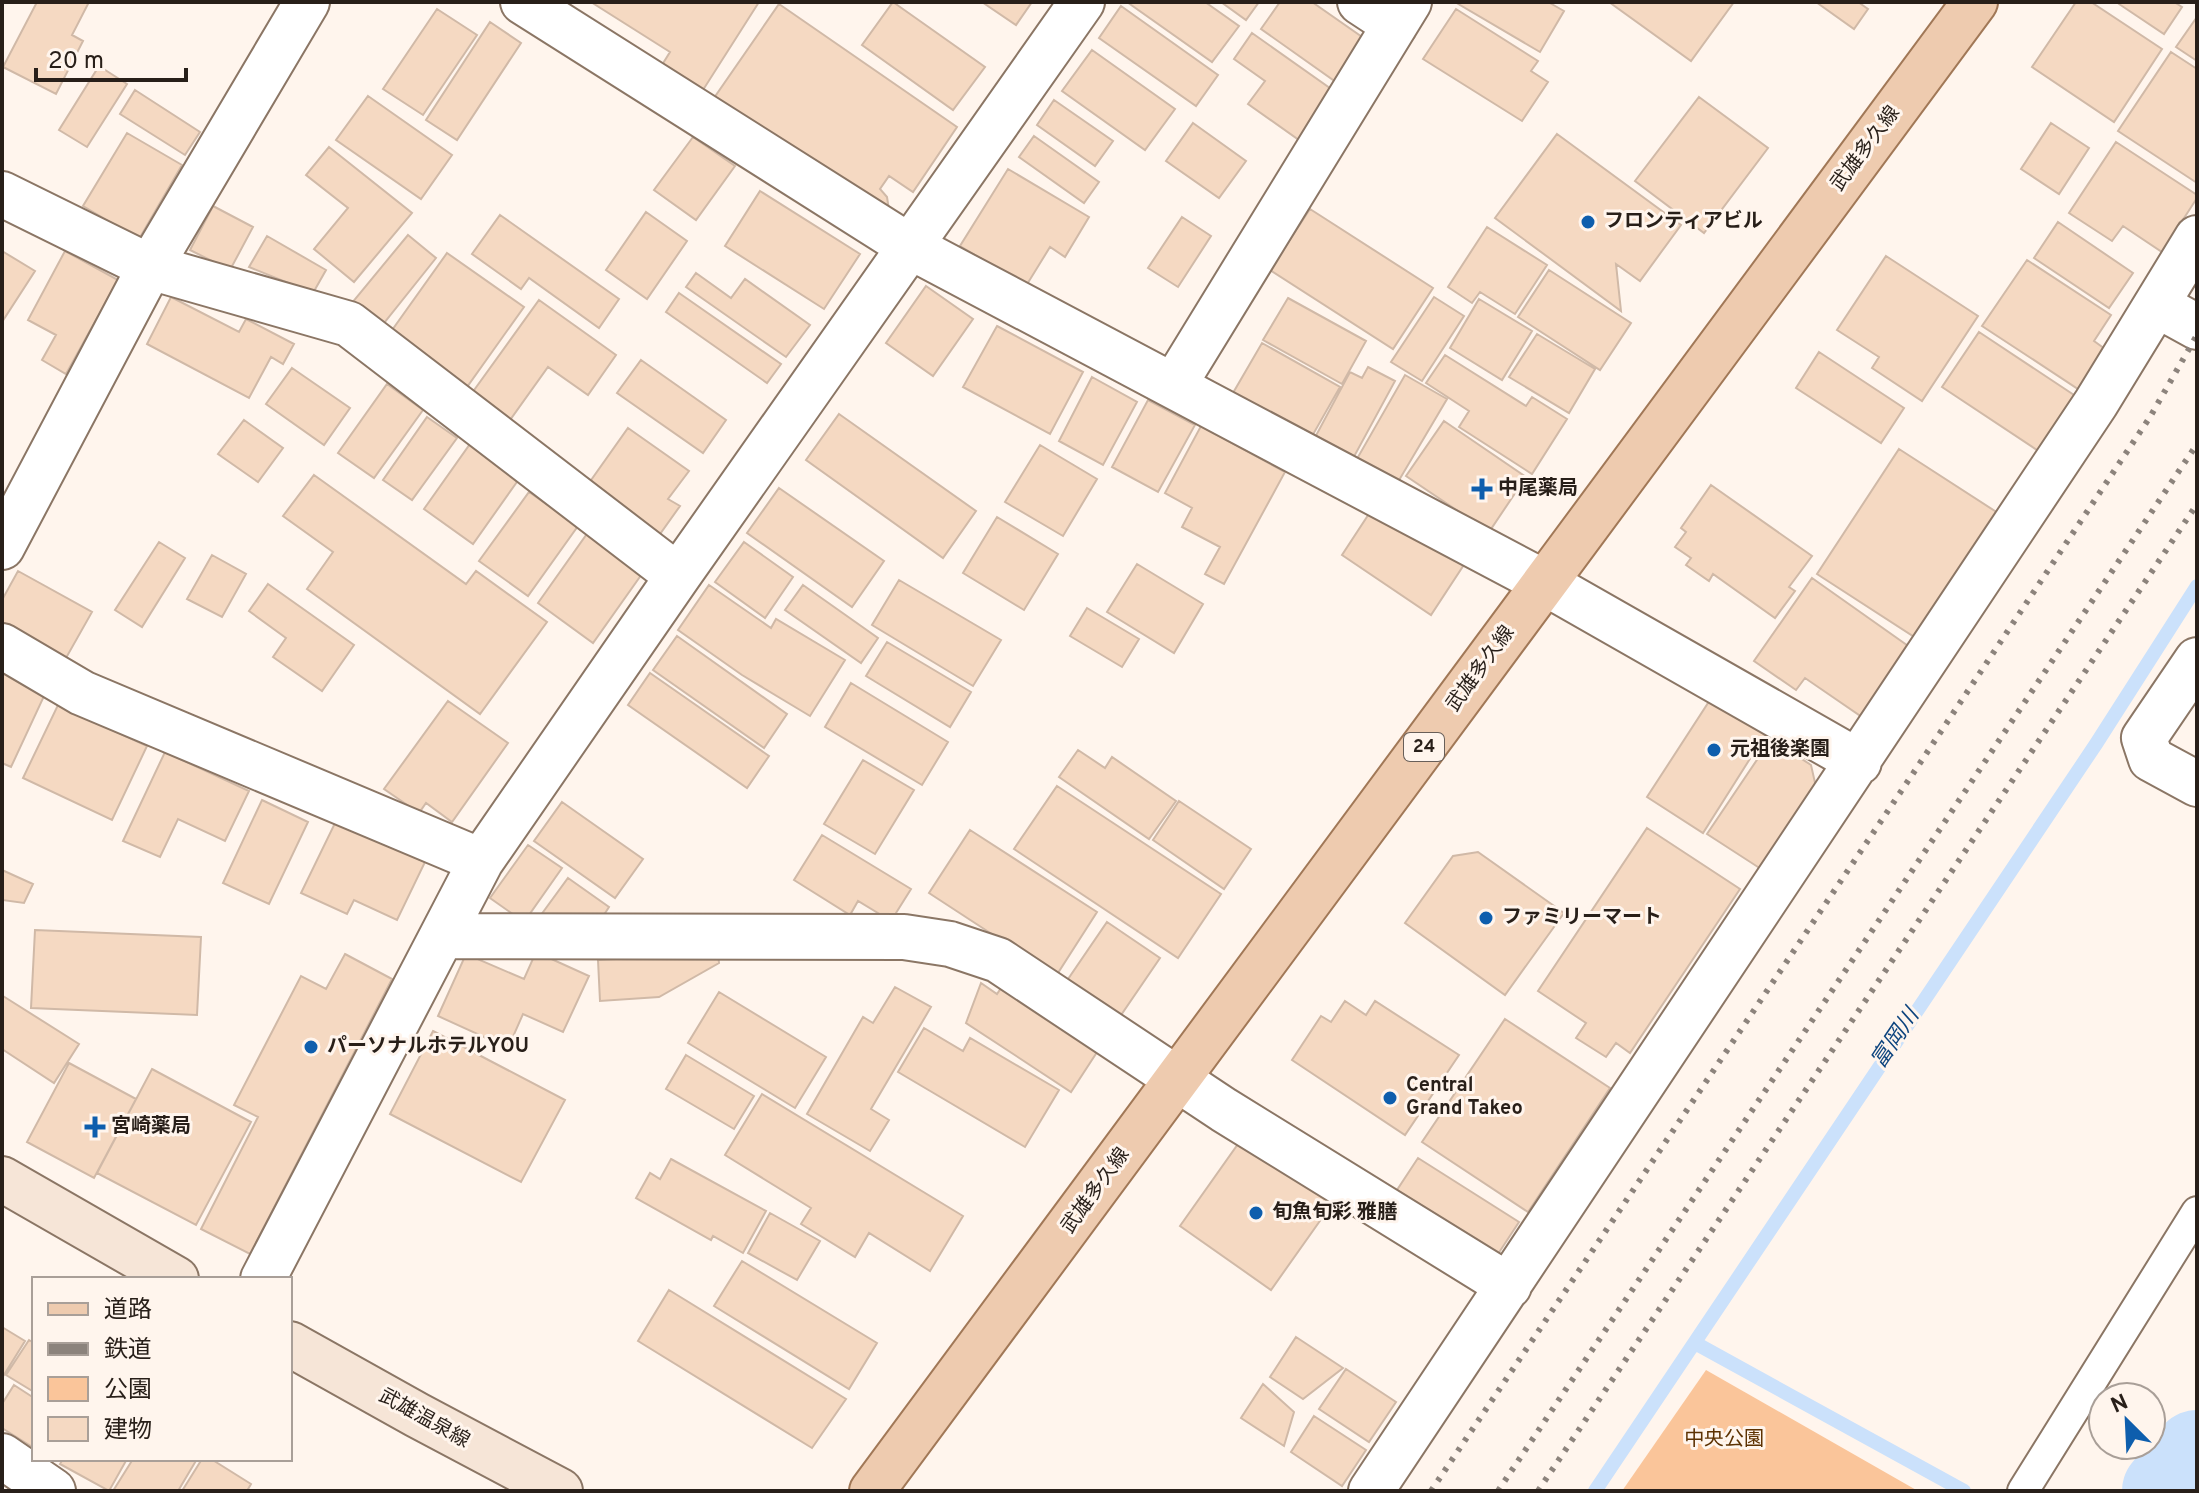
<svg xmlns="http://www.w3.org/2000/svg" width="2199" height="1493" font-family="Overpass,'Noto Sans JP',sans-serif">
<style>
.green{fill:#fac59a}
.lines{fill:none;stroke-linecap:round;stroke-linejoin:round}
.stream{stroke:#cbe1fb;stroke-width:14}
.river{stroke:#cbe1fb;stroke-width:90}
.building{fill:#f5d9c2;stroke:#d0b9a7;stroke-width:2}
.lane-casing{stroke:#8b7665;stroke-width:34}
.street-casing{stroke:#8b7665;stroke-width:48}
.secondary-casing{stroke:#8b7665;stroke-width:48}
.primary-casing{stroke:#a17857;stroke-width:48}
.lane{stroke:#fff;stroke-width:30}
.street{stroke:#fff;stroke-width:44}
.secondary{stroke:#f6e5d7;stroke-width:44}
.primary{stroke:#eecbaf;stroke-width:44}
.rail{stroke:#8c837c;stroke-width:6;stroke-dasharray:4 8;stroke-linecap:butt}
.poi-dot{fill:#0e5ead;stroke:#fff5ed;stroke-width:3}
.labels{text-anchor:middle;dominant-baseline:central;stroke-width:6;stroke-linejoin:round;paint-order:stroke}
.shield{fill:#fff5ed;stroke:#685f59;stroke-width:2}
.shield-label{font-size:18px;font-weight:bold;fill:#281f19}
.street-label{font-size:20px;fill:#281f19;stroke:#fff5ed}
.poi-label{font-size:20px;font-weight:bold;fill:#281f19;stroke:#fff5ed;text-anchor:start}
.park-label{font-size:20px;fill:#5d3202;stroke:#fff5ed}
.water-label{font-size:22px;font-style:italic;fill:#0d447e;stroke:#fff5ed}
</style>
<rect width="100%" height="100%" fill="#fff5ed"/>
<path class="green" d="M 1706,1370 L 1918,1491 L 1622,1491 Z"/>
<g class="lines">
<path class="stream" d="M 1695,1343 L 1964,1491
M 1595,1491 L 2096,744 L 2197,586"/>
<path class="river" d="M 2167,1491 L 2197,1455"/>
</g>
<path class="building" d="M 37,2 L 89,2 L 72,35 L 83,41 L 56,94 L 3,67 Z
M 591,2 L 759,2 L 703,90 L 662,65 L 670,52 Z
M 893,2 L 985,67 L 953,110 L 862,45 Z
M 982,2 L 1032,2 L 1016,25 Z
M 1127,2 L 1205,2 L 1239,26 L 1212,62 Z
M 1221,2 L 1259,2 L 1246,20 Z
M 1280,2 L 1312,2 L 1365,39 L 1336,82 L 1261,29 Z
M 1455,2 L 1548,2 L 1564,11 L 1540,52 Z
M 1609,2 L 1734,2 L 1691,61 Z
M 1816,2 L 1858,2 L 1868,9 L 1854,29 Z
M 2076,2 L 2091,2 L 2162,49 L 2114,122 L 2032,67 Z
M 2120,2 L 2174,2 L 2182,7 L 2164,34 L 2119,4 Z
M 779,4 L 957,127 L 913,192 L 889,176 L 880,189 L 887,197 L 889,210 L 714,98 Z
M 1121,6 L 1218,75 L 1196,106 L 1099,38 Z
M 437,9 L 477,35 L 423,115 L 383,89 Z
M 1456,9 L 1538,61 L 1531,71 L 1548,82 L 1522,121 L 1423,59 Z
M 2197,17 L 2197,61 L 2176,47 Z
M 490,22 L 521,43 L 457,140 L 426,120 Z
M 1252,33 L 1334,91 L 1299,140 L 1248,104 L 1265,81 L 1234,59 Z
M 1092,50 L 1175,109 L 1145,150 L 1062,91 Z
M 2171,52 L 2197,69 L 2197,183 L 2118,131 Z
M 99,66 L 127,84 L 87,147 L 59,130 Z
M 135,90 L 200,132 L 185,155 L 120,114 Z
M 368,96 L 452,155 L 421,199 L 336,140 Z
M 1699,97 L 1768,148 L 1704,233 L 1635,181 Z
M 1054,100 L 1113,141 L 1095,166 L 1037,125 Z
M 1193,123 L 1246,161 L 1219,198 L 1166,161 Z
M 2051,123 L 2089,148 L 2059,194 L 2021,169 Z
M 127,133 L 182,165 L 139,239 L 83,206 Z
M 1557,134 L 1681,225 L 1640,281 L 1616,264 L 1621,311 L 1495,218 Z
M 1034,136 L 1099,182 L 1084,203 L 1019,157 Z
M 693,137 L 735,166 L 696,220 L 654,190 Z
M 2116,142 L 2197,195 L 2197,198 L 2162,252 L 2123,226 L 2112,241 L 2069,213 Z
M 329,147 L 412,213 L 354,282 L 314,249 L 348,208 L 306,175 Z
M 1008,169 L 1089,217 L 1065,257 L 1050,247 L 1026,286 L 960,246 Z
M 760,191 L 860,254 L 824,309 L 725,246 Z
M 213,206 L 253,227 L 230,270 L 190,250 Z
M 1310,209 L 1433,288 L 1393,349 L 1270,270 Z
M 646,212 L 687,241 L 647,299 L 606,270 Z
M 500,215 L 619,299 L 599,328 L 529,278 L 521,289 L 472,254 Z
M 1182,217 L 1211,236 L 1178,287 L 1148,268 Z
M 2058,222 L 2133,273 L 2109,308 L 2034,258 Z
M 1487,227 L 1547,265 L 1515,314 L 1480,292 L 1472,303 L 1448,287 Z
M 408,235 L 436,258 L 380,328 L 351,304 Z
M 267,236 L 326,270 L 313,293 L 249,267 Z
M 2,251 L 35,271 L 2,322 Z
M 65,251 L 118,280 L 66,374 L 42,360 L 56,335 L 28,320 Z
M 447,253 L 524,307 L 467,387 L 390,333 Z
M 1886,256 L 1978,316 L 1922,401 L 1872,368 L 1879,357 L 1837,330 Z
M 2027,260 L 2111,315 L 2094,341 L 2105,349 L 2078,389 L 1982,326 Z
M 1549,270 L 1631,323 L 1600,370 L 1518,317 Z
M 696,273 L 731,298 L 745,279 L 810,325 L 786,357 L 686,287 Z
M 926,286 L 973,319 L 933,376 L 886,343 Z
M 679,293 L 781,364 L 767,383 L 666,312 Z
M 171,297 L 239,332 L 246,319 L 294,344 L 283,364 L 271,357 L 249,398 L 147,344 Z
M 1434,297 L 1464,316 L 1422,381 L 1391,362 Z
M 1288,298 L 1366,341 L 1342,384 L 1263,340 Z
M 1479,299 L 1532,331 L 1502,380 L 1450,348 Z
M 539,300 L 616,355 L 588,395 L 548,367 L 510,420 L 472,393 Z
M 997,326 L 1083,372 L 1050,434 L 963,387 Z
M 1979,332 L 2077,397 L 2040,452 L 1942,387 Z
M 1537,334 L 1595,369 L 1569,413 L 1509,377 Z
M 1262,343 L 1340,387 L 1311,438 L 1233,393 Z
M 1819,352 L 1904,408 L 1881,443 L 1796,388 Z
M 1445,355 L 1526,406 L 1532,397 L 1567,419 L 1532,474 L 1459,427 L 1469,411 L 1426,383 Z
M 641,360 L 726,420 L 703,453 L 617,393 Z
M 1368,367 L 1395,381 L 1350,464 L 1312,443 L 1350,372 L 1362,378 Z
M 292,368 L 350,408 L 324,445 L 266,404 Z
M 1405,375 L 1447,399 L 1395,487 L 1354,464 Z
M 1092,377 L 1137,402 L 1103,465 L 1059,441 Z
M 387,384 L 423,410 L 374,478 L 338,453 Z
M 1148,400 L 1195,425 L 1158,492 L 1112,467 Z
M 839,414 L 976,511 L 943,558 L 806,460 Z
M 427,417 L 457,438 L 412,500 L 383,480 Z
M 244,420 L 283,448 L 258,482 L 218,454 Z
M 1444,421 L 1526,477 L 1489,532 L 1406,476 Z
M 1201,426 L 1285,472 L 1224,584 L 1205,574 L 1220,547 L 1182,527 L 1192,508 L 1165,493 Z
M 628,428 L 689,471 L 668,499 L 680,506 L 660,534 L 589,483 Z
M 470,444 L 519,479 L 473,544 L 424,509 Z
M 1040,445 L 1097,479 L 1063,536 L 1005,502 Z
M 1899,449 L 1998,513 L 1916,638 L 1817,574 Z
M 314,475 L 466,584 L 476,571 L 547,622 L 480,714 L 307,589 L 333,552 L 283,516 Z
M 1711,485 L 1812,556 L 1789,587 L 1795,591 L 1775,618 L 1713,574 L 1709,581 L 1686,565 L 1691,558 L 1675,547 L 1686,532 L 1681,528 Z
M 779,488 L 884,561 L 852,607 L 747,533 Z
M 529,492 L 578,526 L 528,596 L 479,561 Z
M 1378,500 L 1469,557 L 1431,615 L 1342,555 Z
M 997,517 L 1058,554 L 1024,610 L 963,573 Z
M 589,531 L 644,571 L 593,643 L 538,603 Z
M 159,542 L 185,558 L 142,627 L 115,610 Z
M 744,542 L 793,577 L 765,618 L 715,582 Z
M 212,555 L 246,574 L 222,617 L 187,599 Z
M 1137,564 L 1203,604 L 1174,653 L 1107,612 Z
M 18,571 L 92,612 L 66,658 L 2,622 L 2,600 Z
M 1812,578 L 1911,648 L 1862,717 L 1805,678 L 1796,690 L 1754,661 Z
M 899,580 L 1001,640 L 973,686 L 872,625 Z
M 268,584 L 354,645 L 322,691 L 273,657 L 286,638 L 249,611 Z
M 709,585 L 771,628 L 776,619 L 845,660 L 810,716 L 742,675 L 678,630 Z
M 803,585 L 878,638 L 861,663 L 785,610 Z
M 1087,608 L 1139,639 L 1122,667 L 1070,636 Z
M 677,636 L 787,714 L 764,748 L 653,670 Z
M 887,642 L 971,692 L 950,727 L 866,676 Z
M 2,669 L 45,694 L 11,767 L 2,763 Z
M 650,673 L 769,756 L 747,788 L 628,705 Z
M 851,683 L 948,742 L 922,785 L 825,727 Z
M 1710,700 L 1765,735 L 1703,833 L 1647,797 Z
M 448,701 L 508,743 L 452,822 L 426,803 L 419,813 L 384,789 Z
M 58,705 L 147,746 L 112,820 L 23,778 Z
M 1771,739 L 1811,765 L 1816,787 L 1761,869 L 1707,834 Z
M 1078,750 L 1105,768 L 1112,757 L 1176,801 L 1149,839 L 1059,777 Z
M 165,752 L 249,791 L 225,841 L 178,819 L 160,857 L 123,841 Z
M 863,760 L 914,790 L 875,854 L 824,824 Z
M 1057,786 L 1221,894 L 1178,958 L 1014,849 Z
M 262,800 L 308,822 L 269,904 L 223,883 Z
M 1179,801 L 1251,849 L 1224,889 L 1153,840 Z
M 562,802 L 643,859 L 615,898 L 534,841 Z
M 336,821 L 425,862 L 397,920 L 354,900 L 347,914 L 301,893 Z
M 1647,828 L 1740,889 L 1630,1053 L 1616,1043 L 1606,1057 L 1576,1038 L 1586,1023 L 1538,991 Z
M 970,830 L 1097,912 L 1056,976 L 929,893 Z
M 822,835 L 911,889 L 891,921 L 858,901 L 850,915 L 794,880 Z
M 528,845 L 562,868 L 524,922 L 490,898 Z
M 1478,852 L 1564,913 L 1505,995 L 1405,923 L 1453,856 Z
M 2,870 L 33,884 L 24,903 L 2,900 Z
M 568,878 L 609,907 L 600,921 L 538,919 Z
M 1107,922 L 1160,958 L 1117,1021 L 1064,985 Z
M 35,930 L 201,937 L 197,1015 L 31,1008 Z
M 536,952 L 589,976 L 563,1032 L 523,1014 L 508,1048 L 438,1016 L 466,954 L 524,979 Z
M 718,953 L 719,963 L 659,997 L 600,1001 L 598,960 Z
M 345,954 L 392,979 L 250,1254 L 201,1229 L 258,1117 L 234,1105 L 301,976 L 326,989 Z
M 1007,979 L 1101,1046 L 1071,1092 L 966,1023 L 981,983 L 997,994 Z
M 895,987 L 931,1007 L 871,1109 L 889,1120 L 870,1151 L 807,1114 L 863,1017 L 873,1023 Z
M 719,992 L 826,1057 L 795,1108 L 688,1043 Z
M 3,996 L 79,1044 L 54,1083 L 2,1049 Z
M 1345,1001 L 1366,1015 L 1375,1001 L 1459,1055 L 1405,1135 L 1292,1060 L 1321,1016 L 1331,1022 Z
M 1505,1019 L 1610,1088 L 1528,1212 L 1422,1142 Z
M 924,1028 L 963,1051 L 970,1038 L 1059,1090 L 1025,1147 L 898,1072 Z
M 433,1031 L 565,1100 L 521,1182 L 390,1114 Z
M 686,1055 L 754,1096 L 734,1129 L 666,1089 Z
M 69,1063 L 136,1099 L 94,1178 L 27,1142 Z
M 152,1069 L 251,1122 L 196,1225 L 97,1173 Z
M 762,1094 L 963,1216 L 930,1271 L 869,1233 L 855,1257 L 801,1224 L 811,1208 L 725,1155 Z
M 1243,1137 L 1334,1201 L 1271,1290 L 1180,1226 Z
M 1418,1158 L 1519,1222 L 1498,1254 L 1397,1190 Z
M 671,1159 L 766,1211 L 743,1253 L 713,1236 L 711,1240 L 636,1198 L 650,1173 L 660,1179 Z
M 770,1213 L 820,1241 L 797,1280 L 748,1253 Z
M 742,1261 L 877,1343 L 849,1389 L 714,1306 Z
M 669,1290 L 846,1399 L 812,1448 L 638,1341 Z
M 2,1327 L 25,1341 L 2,1378 Z
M 1296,1337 L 1343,1368 L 1303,1399 L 1270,1377 Z
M 29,1340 L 34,1343 L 34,1392 L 6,1375 Z
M 1346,1369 L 1396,1402 L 1369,1442 L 1319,1409 Z
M 1263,1384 L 1294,1412 L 1284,1446 L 1241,1418 Z
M 14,1385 L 34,1398 L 34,1448 L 2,1428 L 2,1404 Z
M 1314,1416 L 1366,1450 L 1342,1486 L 1291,1452 Z
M 63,1459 L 127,1459 L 109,1491 L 60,1464 Z
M 133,1459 L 197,1459 L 178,1491 L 113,1491 Z
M 202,1459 L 211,1459 L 251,1484 L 247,1491 L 182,1491 Z"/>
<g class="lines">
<defs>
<path id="lane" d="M 2023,1491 L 2197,1212"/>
<path id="street" d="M 523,2 L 909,246 L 1545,583 L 1859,762
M 1360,2 L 1395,25
M 2,194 L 150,267 L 349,324 L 678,576
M 2157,305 L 2197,327
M 1174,385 L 1409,2
M 2,547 L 150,267 L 307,2
M 2,646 L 82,693 L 481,861
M 2197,660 L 2144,738 L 2151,759 L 2197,784
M 443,936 L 904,937 L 950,944 L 998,960 L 1224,1110 L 1509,1286
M 263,1279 L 481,861 L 678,576 L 1082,2
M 2,1456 L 53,1491
M 1371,1491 L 2096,403 L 2197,238"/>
<path id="secondary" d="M 2,1179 L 176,1279
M 290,1344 L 417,1415 L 560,1491"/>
<path id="primary" d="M 872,1491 L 1975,2"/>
</defs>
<use href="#lane" class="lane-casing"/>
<use href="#street" class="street-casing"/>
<use href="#secondary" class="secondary-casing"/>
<use href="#primary" class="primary-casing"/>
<use href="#lane" class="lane"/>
<use href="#street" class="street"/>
<use href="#secondary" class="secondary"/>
<use href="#primary" class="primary"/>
<path class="rail" d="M 1431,1491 L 1912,775 L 2150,417 L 2197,335
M 1498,1491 L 2197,444
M 1538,1491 L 2197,504"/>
</g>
<g class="poi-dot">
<circle cx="1588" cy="222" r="8"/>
<path d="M1478 477h8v8h8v8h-8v8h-8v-8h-8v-8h8z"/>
<circle cx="1714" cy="750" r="8"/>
<circle cx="1486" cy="918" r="8"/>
<circle cx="311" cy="1047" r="8"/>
<circle cx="1390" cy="1098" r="8"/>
<path d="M91 1115h8v8h8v8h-8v8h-8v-8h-8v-8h8z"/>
<circle cx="1256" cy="1213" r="8"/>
</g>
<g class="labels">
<rect class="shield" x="1404" y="733" width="40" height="28" rx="6"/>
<g class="shield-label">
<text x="1424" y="747">24</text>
</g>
<g class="street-label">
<text transform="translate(1866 149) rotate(-53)">武雄多久線</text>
<text transform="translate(1481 669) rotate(-54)">武雄多久線</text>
<text transform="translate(1096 1191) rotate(-54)">武雄多久線</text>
<text transform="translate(424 1419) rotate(29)">武雄温泉線</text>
</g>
<g class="poi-label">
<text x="1604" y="222">フロンティアビル</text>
<text x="1498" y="489">中尾薬局</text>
<text x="1730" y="750">元祖後楽園</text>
<text x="1502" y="918">ファミリーマート</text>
<text x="327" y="1047">パーソナルホテルYOU</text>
<text x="1406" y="1086">Central<tspan x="1406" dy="23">Grand Takeo</tspan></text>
<text x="111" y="1127">宮崎薬局</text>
<text x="1272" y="1213">旬魚旬彩 雅膳</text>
</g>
<g class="park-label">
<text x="1724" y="1440">中央公園</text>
</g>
<g class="water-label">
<text transform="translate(1896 1039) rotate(-56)">富岡川</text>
</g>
</g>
<rect width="2199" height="1493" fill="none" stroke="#281f19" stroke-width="8"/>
<rect x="32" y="1277" width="260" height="184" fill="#fff5ed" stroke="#a99f98" stroke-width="2"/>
<rect x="48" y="1303" width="40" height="12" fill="#eecbaf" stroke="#a99f98" stroke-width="2"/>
<text x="104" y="1317" font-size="24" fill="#281f19">道路</text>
<rect x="48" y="1343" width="40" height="12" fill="#8c837c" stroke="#a99f98" stroke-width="2"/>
<text x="104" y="1357" font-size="24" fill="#281f19">鉄道</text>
<rect x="48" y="1377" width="40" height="24" fill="#fac59a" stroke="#a99f98" stroke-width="2"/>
<text x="104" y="1397" font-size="24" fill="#281f19">公園</text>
<rect x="48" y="1417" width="40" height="24" fill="#f5d9c2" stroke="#a99f98" stroke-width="2"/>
<text x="104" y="1437" font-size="24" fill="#281f19">建物</text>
<g transform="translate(2127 1421) rotate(336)"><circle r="38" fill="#fff5ed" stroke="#a99f98" stroke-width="2"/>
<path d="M0-6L14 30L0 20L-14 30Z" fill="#0e5ead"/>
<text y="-12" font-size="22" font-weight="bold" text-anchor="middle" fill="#281f19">N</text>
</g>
<path d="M36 68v12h150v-12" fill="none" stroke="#281f19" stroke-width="4"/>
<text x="48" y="68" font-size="24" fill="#281f19" stroke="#fff5ed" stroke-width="6" paint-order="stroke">20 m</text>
</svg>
